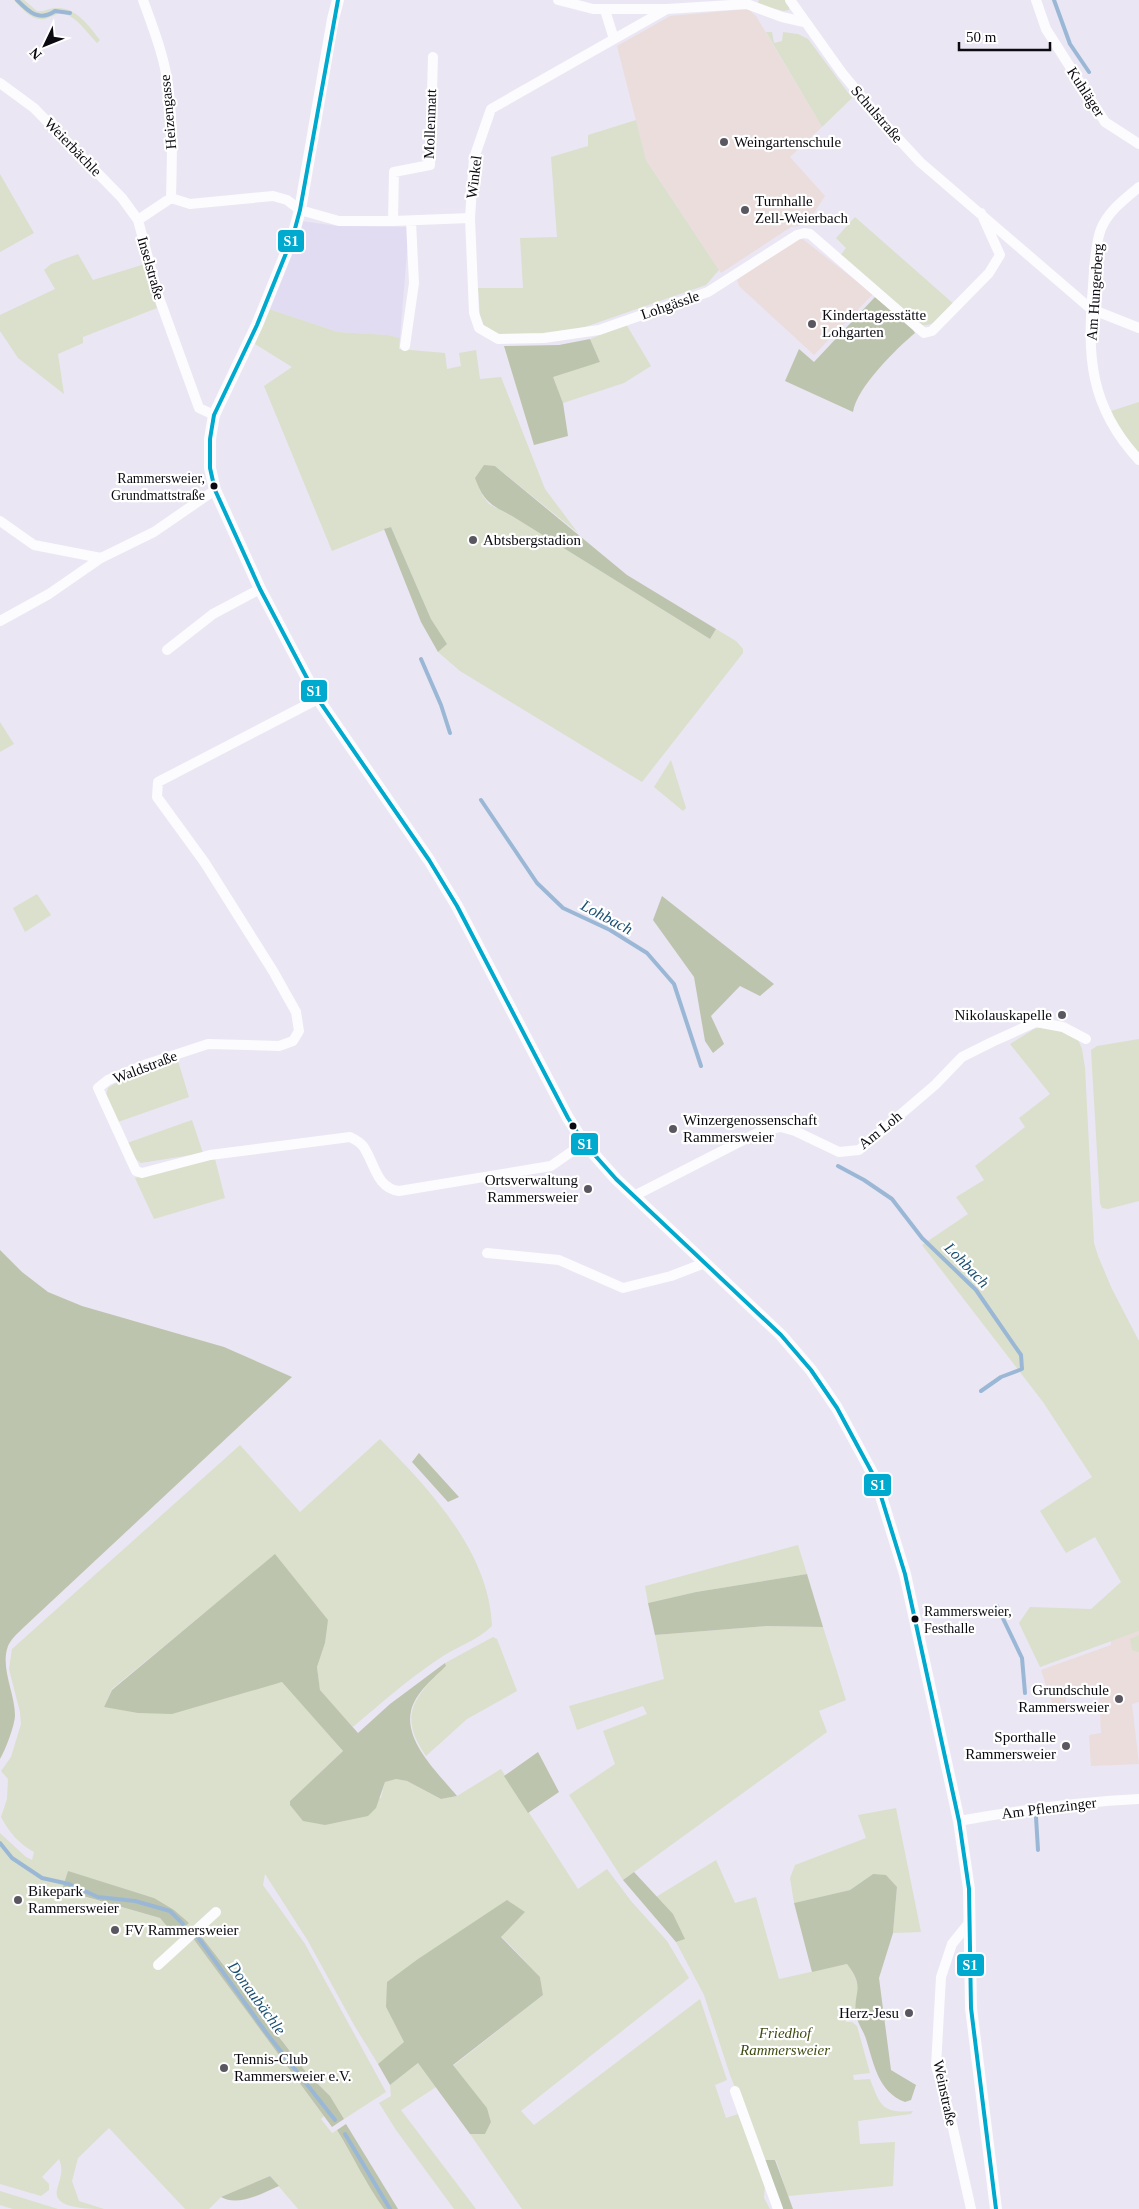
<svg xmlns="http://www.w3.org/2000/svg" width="1139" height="2209" font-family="'Times New Roman',serif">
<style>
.built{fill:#e2dcf2}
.education{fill:#ebdddc}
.green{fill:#dae0cc;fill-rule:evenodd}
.forest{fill:#bdc4ad}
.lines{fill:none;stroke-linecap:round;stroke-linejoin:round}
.stream{stroke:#9ab8d6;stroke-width:4}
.minor{stroke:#fcfbfd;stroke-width:10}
.tertiary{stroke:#fcfbfd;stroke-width:12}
.bus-1-casing{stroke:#fff;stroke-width:8}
.bus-1{stroke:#00a9ce;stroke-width:4}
.poi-dot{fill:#5a5760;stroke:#fff;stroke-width:2}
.bus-dot{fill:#0c0a11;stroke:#fff;stroke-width:2}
.labels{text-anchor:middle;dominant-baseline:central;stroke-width:4.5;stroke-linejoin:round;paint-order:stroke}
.bus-label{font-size:14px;fill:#0c0a11;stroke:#fff;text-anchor:end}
.street-label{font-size:15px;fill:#0c0a11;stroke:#fff}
.poi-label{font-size:15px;fill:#0c0a11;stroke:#fff;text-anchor:start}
.park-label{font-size:15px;font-style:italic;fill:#3e4b10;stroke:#fff}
.water-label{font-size:16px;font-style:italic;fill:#1a4f74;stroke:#fff}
.line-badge{stroke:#fff;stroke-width:2}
.badge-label{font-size:14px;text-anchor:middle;font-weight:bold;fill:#fff}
</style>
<rect width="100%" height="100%" fill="#eae6f3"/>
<path class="built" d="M 301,221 L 338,226 L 409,227 L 400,338 L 387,335 L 338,332 L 269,309 Z"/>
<path class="education" d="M 748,9 L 756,16 L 822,127 L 790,157 L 825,196 L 806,225 L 791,227 L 721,273 L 646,160 L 617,46 L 670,16 Z
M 800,237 L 873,294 L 814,355 L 739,286 L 737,280 Z
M 1139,1631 L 1139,1702 L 1132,1704 L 1139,1764 L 1091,1766 L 1089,1735 L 1101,1733 L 1099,1695 L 1066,1696 L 1066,1703 L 1052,1704 L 1041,1670 L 1111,1645 L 1111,1641 Z"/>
<path class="green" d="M 14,0 L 24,0 L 37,11 C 44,12 50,8 56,8 C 76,7 89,26 100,40 L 97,43 C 88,34 78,18 65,14 C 59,12 56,15 50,17 C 35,25 23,10 14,0 Z
M 759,0 L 785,0 L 789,7 L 789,10 L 784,11 L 757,5 Z
M 766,32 L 772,32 L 774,43 L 782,41 L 783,32 L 798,34 L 808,39 L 852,98 L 822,127 Z
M 636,120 L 646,160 L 719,270 L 706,285 L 579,329 L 549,333 L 494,335 L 485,328 L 480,315 L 478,288 L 523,288 L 520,238 L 557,237 L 551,157 L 588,146 L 588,135 Z
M 0,174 L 34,233 L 0,252 Z
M 855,217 L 955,305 C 943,316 936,327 919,325 L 840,256 L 846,248 L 836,238 Z
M 78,254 L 93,280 L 145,264 L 157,308 L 83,337 L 83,343 L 58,354 L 64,394 L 18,358 L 0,331 L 0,315 L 55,289 L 44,270 L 51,264 Z
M 269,309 L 338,332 L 388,335 L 400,338 L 399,349 L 445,353 L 447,369 L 461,366 L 459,353 L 476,350 L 480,379 L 501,377 L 545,489 L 578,533 L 495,466 L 482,495 L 489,504 L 512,516 L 710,639 L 716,629 L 736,641 L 743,649 L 743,653 L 642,782 L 460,671 L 438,652 L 446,644 L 431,619 L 391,527 L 332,551 L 264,386 L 292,367 L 255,344 Z
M 626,324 L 651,366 L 624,383 L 563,403 L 552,376 L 600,362 L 590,339 Z
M 1139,402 L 1139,456 L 1108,412 Z
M 0,722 L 14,744 L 0,752 Z
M 671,760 L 686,808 L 683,811 L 654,787 Z
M 37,894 L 51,915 L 25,932 L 13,908 Z
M 1045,1026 L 1077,1037 L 1082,1049 L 1085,1068 L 1094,1243 L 1098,1256 L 1112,1289 L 1139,1341 L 1139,1631 L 1040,1667 L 1019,1623 L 1030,1607 L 1091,1609 L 1121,1582 L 1095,1537 L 1066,1553 L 1040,1511 L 1092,1477 L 1043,1402 L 922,1245 L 968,1214 L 956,1197 L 984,1180 L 975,1166 L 1025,1127 L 1019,1118 L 1050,1094 L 1010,1044 L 1034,1029 Z
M 1139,1039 L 1139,1201 L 1108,1209 L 1102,1208 L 1100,1203 L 1091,1050 L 1097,1046 Z
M 177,1058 L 189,1097 L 118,1122 L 106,1095 L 108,1088 L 114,1084 Z
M 192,1120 L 203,1153 L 141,1163 L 133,1157 L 127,1143 Z
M 215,1159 L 225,1198 L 154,1219 L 135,1178 Z
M 380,1439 C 429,1489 489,1551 492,1626 C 477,1641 455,1647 437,1660 C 407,1680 380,1704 353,1727 L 320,1691 L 317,1667 L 325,1643 L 275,1555 L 112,1689 L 104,1707 L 283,1682 L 343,1751 L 290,1801 L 381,1798 L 385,1781 L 396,1779 L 407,1781 L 441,1799 L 457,1796 L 501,1769 L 578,1889 L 607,1869 L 631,1901 L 667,1941 L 689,1978 L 521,2111 L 534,2125 L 700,1999 L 727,2080 L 715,2085 L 726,2118 L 738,2114 L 765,2183 L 764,2198 L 770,2209 L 522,2209 L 470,2134 L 485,2134 L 491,2122 L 487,2108 L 453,2066 L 543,1995 L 540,1977 L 501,1936 L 525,1912 L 386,2007 L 405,2043 L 378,2064 L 354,2025 L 308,1941 L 265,1874 L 263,1885 L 305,1944 L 386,2092 L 344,2119 L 330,2096 L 306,2072 L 199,1933 L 192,1937 L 324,2116 L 321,2119 L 332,2133 L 337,2130 L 384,2209 L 298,2209 L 270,2176 L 221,2197 L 209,2209 L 185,2209 L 109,2128 L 78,2158 L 72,2181 L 79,2201 L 104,2209 C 91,2209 52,2209 57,2190 C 60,2178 64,2171 59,2159 L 42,2177 L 49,2184 L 49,2190 L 41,2196 L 0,2184 L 0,1833 L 26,1857 L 32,1860 L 34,1852 C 19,1844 9,1832 1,1817 L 7,1799 L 8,1779 L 1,1771 L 11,1757 L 21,1724 L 20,1712 L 9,1669 L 12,1649 L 240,1445 L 300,1512 ZM 68,1872 L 154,1898 L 175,1936 L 160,1918 L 63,1891 Z
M 798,1545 L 807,1574 L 696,1592 L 648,1603 L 645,1586 Z
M 767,1626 L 823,1627 L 846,1700 L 819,1711 L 827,1732 L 623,1880 L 569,1795 L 615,1764 L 603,1731 L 647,1714 L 643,1706 L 577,1730 L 569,1706 L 664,1679 L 655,1635 Z
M 1139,1635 L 1139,1652 L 1132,1650 L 1130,1639 Z
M 493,1637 L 497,1639 L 517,1691 L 467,1719 L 426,1756 C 397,1715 415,1696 446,1666 L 445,1663 Z
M 896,1808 L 921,1932 L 893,1933 L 897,1887 L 873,1874 L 850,1890 L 794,1903 L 790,1878 L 795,1865 L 866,1838 L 858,1815 Z
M 716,1860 L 735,1903 L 756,1897 L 779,1979 L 847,1964 C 862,1985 859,1991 856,2016 L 849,2014 L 845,2015 L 846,2022 L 852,2022 L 857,2026 L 870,2073 L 853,2075 L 854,2080 L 870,2079 C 880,2105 882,2114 913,2111 L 911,2114 L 858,2121 L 860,2144 L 895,2142 L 893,2186 L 788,2196 L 776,2160 L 765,2160 L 730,2075 L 704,1995 L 676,1942 L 684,1939 L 656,1897 Z
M 418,2063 L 436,2087 L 401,2110 L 476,2209 L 454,2209 L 396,2130 L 379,2103 L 391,2096 L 390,2085 Z
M 0,2191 L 58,2209 L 13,2209 L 0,2205 Z"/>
<path class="forest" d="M 875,297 L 912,328 L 915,333 C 896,349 857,387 853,412 L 785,381 L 799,349 L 814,362 Z
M 590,339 L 600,362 L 553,377 L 563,403 L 568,436 L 534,445 L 504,346 L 559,345 Z
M 484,465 L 495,466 L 627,575 L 716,629 L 710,639 L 512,516 C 491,505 484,502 475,478 Z
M 391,527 L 431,619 L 447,644 L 438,652 L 421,622 L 384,529 Z
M 662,896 L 774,984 L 760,996 L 740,986 L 711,1016 L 724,1044 L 713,1053 L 705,1041 L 694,977 L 653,920 Z
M 0,1250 L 22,1272 L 48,1292 L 82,1306 L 224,1347 L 292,1377 L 23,1628 C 18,1633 11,1639 8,1646 C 0,1668 15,1693 15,1715 C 15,1725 5,1751 0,1759 Z
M 419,1453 L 459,1497 L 448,1502 L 412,1462 Z
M 275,1554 L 328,1620 L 325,1643 L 317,1667 L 320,1690 L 358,1733 L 390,1704 L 445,1663 L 446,1666 C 434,1678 415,1693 411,1711 C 404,1742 439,1774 457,1796 L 441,1799 L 407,1781 L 396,1779 L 385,1782 L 376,1808 L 368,1816 L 325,1825 L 303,1821 L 290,1805 L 290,1801 L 343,1751 L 282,1682 L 172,1714 L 138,1713 L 104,1707 L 112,1690 Z
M 807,1574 L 823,1627 L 767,1626 L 655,1635 L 648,1603 L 696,1592 Z
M 538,1752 L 559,1792 L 528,1813 L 504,1776 Z
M 68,1871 L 154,1898 L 174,1910 L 189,1923 L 175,1936 L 160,1918 L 62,1890 Z
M 634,1872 L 673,1914 L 685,1939 L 676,1942 L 623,1880 Z
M 873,1874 L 886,1875 L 897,1887 L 893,1933 L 879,1978 L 891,2070 L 916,2085 L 911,2100 L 905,2102 C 878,2092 874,2064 866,2039 C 864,2032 857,2022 856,2015 C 853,1990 866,1989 847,1964 L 812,1972 L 794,1903 L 850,1890 Z
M 507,1900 L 525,1912 L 501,1937 L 540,1977 L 543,1995 L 453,2065 L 487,2108 L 491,2122 L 485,2134 L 470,2134 L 418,2063 L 390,2085 L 378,2064 L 404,2042 L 386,2007 L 387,1982 L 418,1959 Z
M 198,1932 L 306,2072 L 330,2096 L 344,2119 L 332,2127 L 192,1937 Z
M 346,2124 L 398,2209 L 384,2209 C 366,2184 353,2156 337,2130 Z
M 765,2160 L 775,2160 L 793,2209 L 782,2209 Z
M 270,2176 L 279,2186 C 263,2193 238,2207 221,2197 Z"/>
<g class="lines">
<path class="stream" d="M 17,0 C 29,12 39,22 55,11 L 70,13
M 1054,0 L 1070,44 L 1089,72
M 421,659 L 441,705 L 450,733
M 481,800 L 537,883 L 563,908 L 610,930 L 647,953 L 674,984 L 701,1066
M 838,1166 L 864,1180 L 892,1199 L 922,1238 L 976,1290 L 1021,1355 L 1022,1369 L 1001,1377 L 981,1391
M 997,1606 L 1022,1658 L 1025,1693
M 1036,1817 L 1038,1850
M 0,1843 L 12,1858 L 42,1878 L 69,1884 L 98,1897 L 135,1901 L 170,1911 L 183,1924
M 197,1936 L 268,2035 L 335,2120
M 345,2134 L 390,2209"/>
<path class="minor" d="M 143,0 C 154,30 166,61 169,93 C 173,128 172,163 171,198
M 558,0 L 593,9 L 666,9
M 790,0 L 842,73 L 881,120 L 920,162 L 1091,309 L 1139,328
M 1036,0 L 1046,29 L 1105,122 L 1139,144
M 605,10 L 614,39
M 0,83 L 34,108 L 122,198 L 138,220 L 158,295 L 199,408 L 214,415
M 1139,187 C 1125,199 1108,211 1101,229 C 1095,244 1094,270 1093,286 C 1087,356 1089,406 1139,460
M 470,218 L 474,313 L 479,328 L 498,339 L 544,338 L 599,330 L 708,292 L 797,235 L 804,233 L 810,234 L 924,333 L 932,331 L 989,273 L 1000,255 L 981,213
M 138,220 L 171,198 L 190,204 L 273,196 L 287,200 L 300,210 L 339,221 L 393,221 L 470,218 L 474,158 L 491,109 L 667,9 L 747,4 L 782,17 L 804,22
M 393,221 L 394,172 L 430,165 L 433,57
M 405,346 L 414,283 L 411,221
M 0,521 L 34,545 L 101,558 L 154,532 L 215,490
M 0,621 L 49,594 L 101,558
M 167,650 L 213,614 L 260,589
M 318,699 L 158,782 L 157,797 L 205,863 L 273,971 L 296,1012 L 299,1031 L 293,1041 L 279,1046 L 208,1044 L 147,1064 L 108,1080 L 98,1088 L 136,1171 L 142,1173 L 210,1155 L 350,1137 C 354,1139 360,1142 363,1146 C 375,1163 376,1188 399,1191 L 551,1166 L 584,1143
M 634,1196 L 763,1130 L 781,1127 L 795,1131 L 839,1152 L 859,1150 L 935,1085 L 962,1057 L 992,1042 L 1036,1022 L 1063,1027 L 1086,1039
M 487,1253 L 559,1260 L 623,1288 L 671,1276 L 705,1263
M 959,1821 C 1019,1810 1078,1802 1139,1799
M 969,1923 L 952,1944 L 941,1977 L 936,2066 L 950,2115 L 971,2209
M 158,1965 L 216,1912
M 735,2091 L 778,2209"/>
<path class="tertiary" d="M 338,0 L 333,19 L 300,210 L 293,236 L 257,325 L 214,415 L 210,439 L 210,468 L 215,490 L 260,589 L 318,699 L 429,860 L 457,906 L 568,1118 L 584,1143 L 616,1179 L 781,1335 L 811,1370 L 837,1408 L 876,1480 L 905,1574 L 959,1821 L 969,1889 L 971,2008 L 996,2209"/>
<defs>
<path id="bus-1" d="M 338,0 L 300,210 L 293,236 L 257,325 L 214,415 L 210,439 L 210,468 L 215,490 L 260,589 L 318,699 L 429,860 L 457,906 L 568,1118 L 584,1143 L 616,1179 L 781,1335 L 811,1370 L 837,1408 L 876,1480 L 905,1574 L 959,1821 L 969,1889 L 971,2008 L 996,2209"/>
</defs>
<use href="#bus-1" class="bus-1-casing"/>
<use href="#bus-1" class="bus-1"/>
</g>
<g class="poi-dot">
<circle cx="724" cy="142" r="5"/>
<circle cx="745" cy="210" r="5"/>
<circle cx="812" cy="324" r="5"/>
<circle cx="473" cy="540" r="5"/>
<circle cx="1062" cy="1015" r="5"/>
<circle cx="673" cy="1129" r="5"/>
<circle cx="588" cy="1189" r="5"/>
<circle cx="1119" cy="1699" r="5"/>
<circle cx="1066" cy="1746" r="5"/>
<circle cx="18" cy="1900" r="5"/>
<circle cx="115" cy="1930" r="5"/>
<circle cx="909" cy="2013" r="5"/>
<circle cx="224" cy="2068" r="5"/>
</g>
<g class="bus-dot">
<circle cx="214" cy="486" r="4.5"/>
<circle cx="573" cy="1126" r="4.5"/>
<circle cx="915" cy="1619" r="4.5"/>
</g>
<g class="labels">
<g class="bus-label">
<text x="205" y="478">Rammersweier,<tspan x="205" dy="17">Grundmattstraße</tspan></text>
<text x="924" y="1611" text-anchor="start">Rammersweier,<tspan x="924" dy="17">Festhalle</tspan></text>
</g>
<g class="street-label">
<text transform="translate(1086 92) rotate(57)">Kuhläger</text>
<text transform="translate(168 112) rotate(-95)">Heizengasse</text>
<text transform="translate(877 114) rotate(49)">Schulstraße</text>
<text transform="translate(430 124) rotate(-88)">Mollenmatt</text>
<text transform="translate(73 147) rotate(46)">Weierbächle</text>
<text transform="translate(474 177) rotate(-83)">Winkel</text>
<text transform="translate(151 268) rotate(74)">Inselstraße</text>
<text transform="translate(1095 292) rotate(-86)">Am Hungerberg</text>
<text transform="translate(670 305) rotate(-19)">Lohgässle</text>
<text transform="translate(145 1067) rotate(-21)">Waldstraße</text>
<text transform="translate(880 1130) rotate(-39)">Am Loh</text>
<text transform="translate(1049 1808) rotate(-7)">Am Pflenzinger</text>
<text transform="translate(945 2093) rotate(78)">Weinstraße</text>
</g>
<g class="poi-label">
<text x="734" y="142">Weingartenschule</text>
<text x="755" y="201">Turnhalle<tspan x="755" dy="17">Zell-Weierbach</tspan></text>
<text x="822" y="315">Kindertagesstätte<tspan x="822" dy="17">Lohgarten</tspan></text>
<text x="483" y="540">Abtsbergstadion</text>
<text x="1052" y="1015" text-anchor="end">Nikolauskapelle</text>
<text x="683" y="1120">Winzergenossenschaft<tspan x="683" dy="17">Rammersweier</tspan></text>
<text x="578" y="1180" text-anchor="end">Ortsverwaltung<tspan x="578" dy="17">Rammersweier</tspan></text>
<text x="1109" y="1690" text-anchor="end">Grundschule<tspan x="1109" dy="17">Rammersweier</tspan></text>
<text x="1056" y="1737" text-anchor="end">Sporthalle<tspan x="1056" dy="17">Rammersweier</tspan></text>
<text x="28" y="1891">Bikepark<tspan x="28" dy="17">Rammersweier</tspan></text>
<text x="125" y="1930">FV Rammersweier</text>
<text x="899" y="2013" text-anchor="end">Herz-Jesu</text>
<text x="234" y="2059">Tennis-Club<tspan x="234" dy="17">Rammersweier e.V.</tspan></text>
</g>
<g class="park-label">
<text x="785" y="2033">Friedhof<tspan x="785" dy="17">Rammersweier</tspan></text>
</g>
<g class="water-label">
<text transform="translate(607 917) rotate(28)">Lohbach</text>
<text transform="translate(967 1265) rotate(46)">Lohbach</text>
<text transform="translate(257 1998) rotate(54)">Donaubächle</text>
</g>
</g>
<g class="line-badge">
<rect x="277" y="229" width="28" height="24" rx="5" fill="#00a9ce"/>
<rect x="300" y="679" width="28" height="24" rx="5" fill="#00a9ce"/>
<rect x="570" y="1132" width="29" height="24" rx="5" fill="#00a9ce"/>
<rect x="863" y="1473" width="29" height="24" rx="5" fill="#00a9ce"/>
<rect x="956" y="1953" width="29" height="24" rx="5" fill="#00a9ce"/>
</g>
<g class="badge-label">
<text x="291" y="246">S1</text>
<text x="314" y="696">S1</text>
<text x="585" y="1149">S1</text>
<text x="878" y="1490">S1</text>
<text x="970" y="1970">S1</text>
</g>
<g transform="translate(45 45) rotate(227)" stroke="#ffffff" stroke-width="4" paint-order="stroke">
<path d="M0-4L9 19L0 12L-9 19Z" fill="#0c0a11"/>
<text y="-8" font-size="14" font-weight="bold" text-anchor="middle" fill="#0c0a11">N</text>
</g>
<path d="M959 42v8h91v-8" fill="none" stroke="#0c0a11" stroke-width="2.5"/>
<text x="966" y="42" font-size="15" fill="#0c0a11" stroke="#ffffff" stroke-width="4" paint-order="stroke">50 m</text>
</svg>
